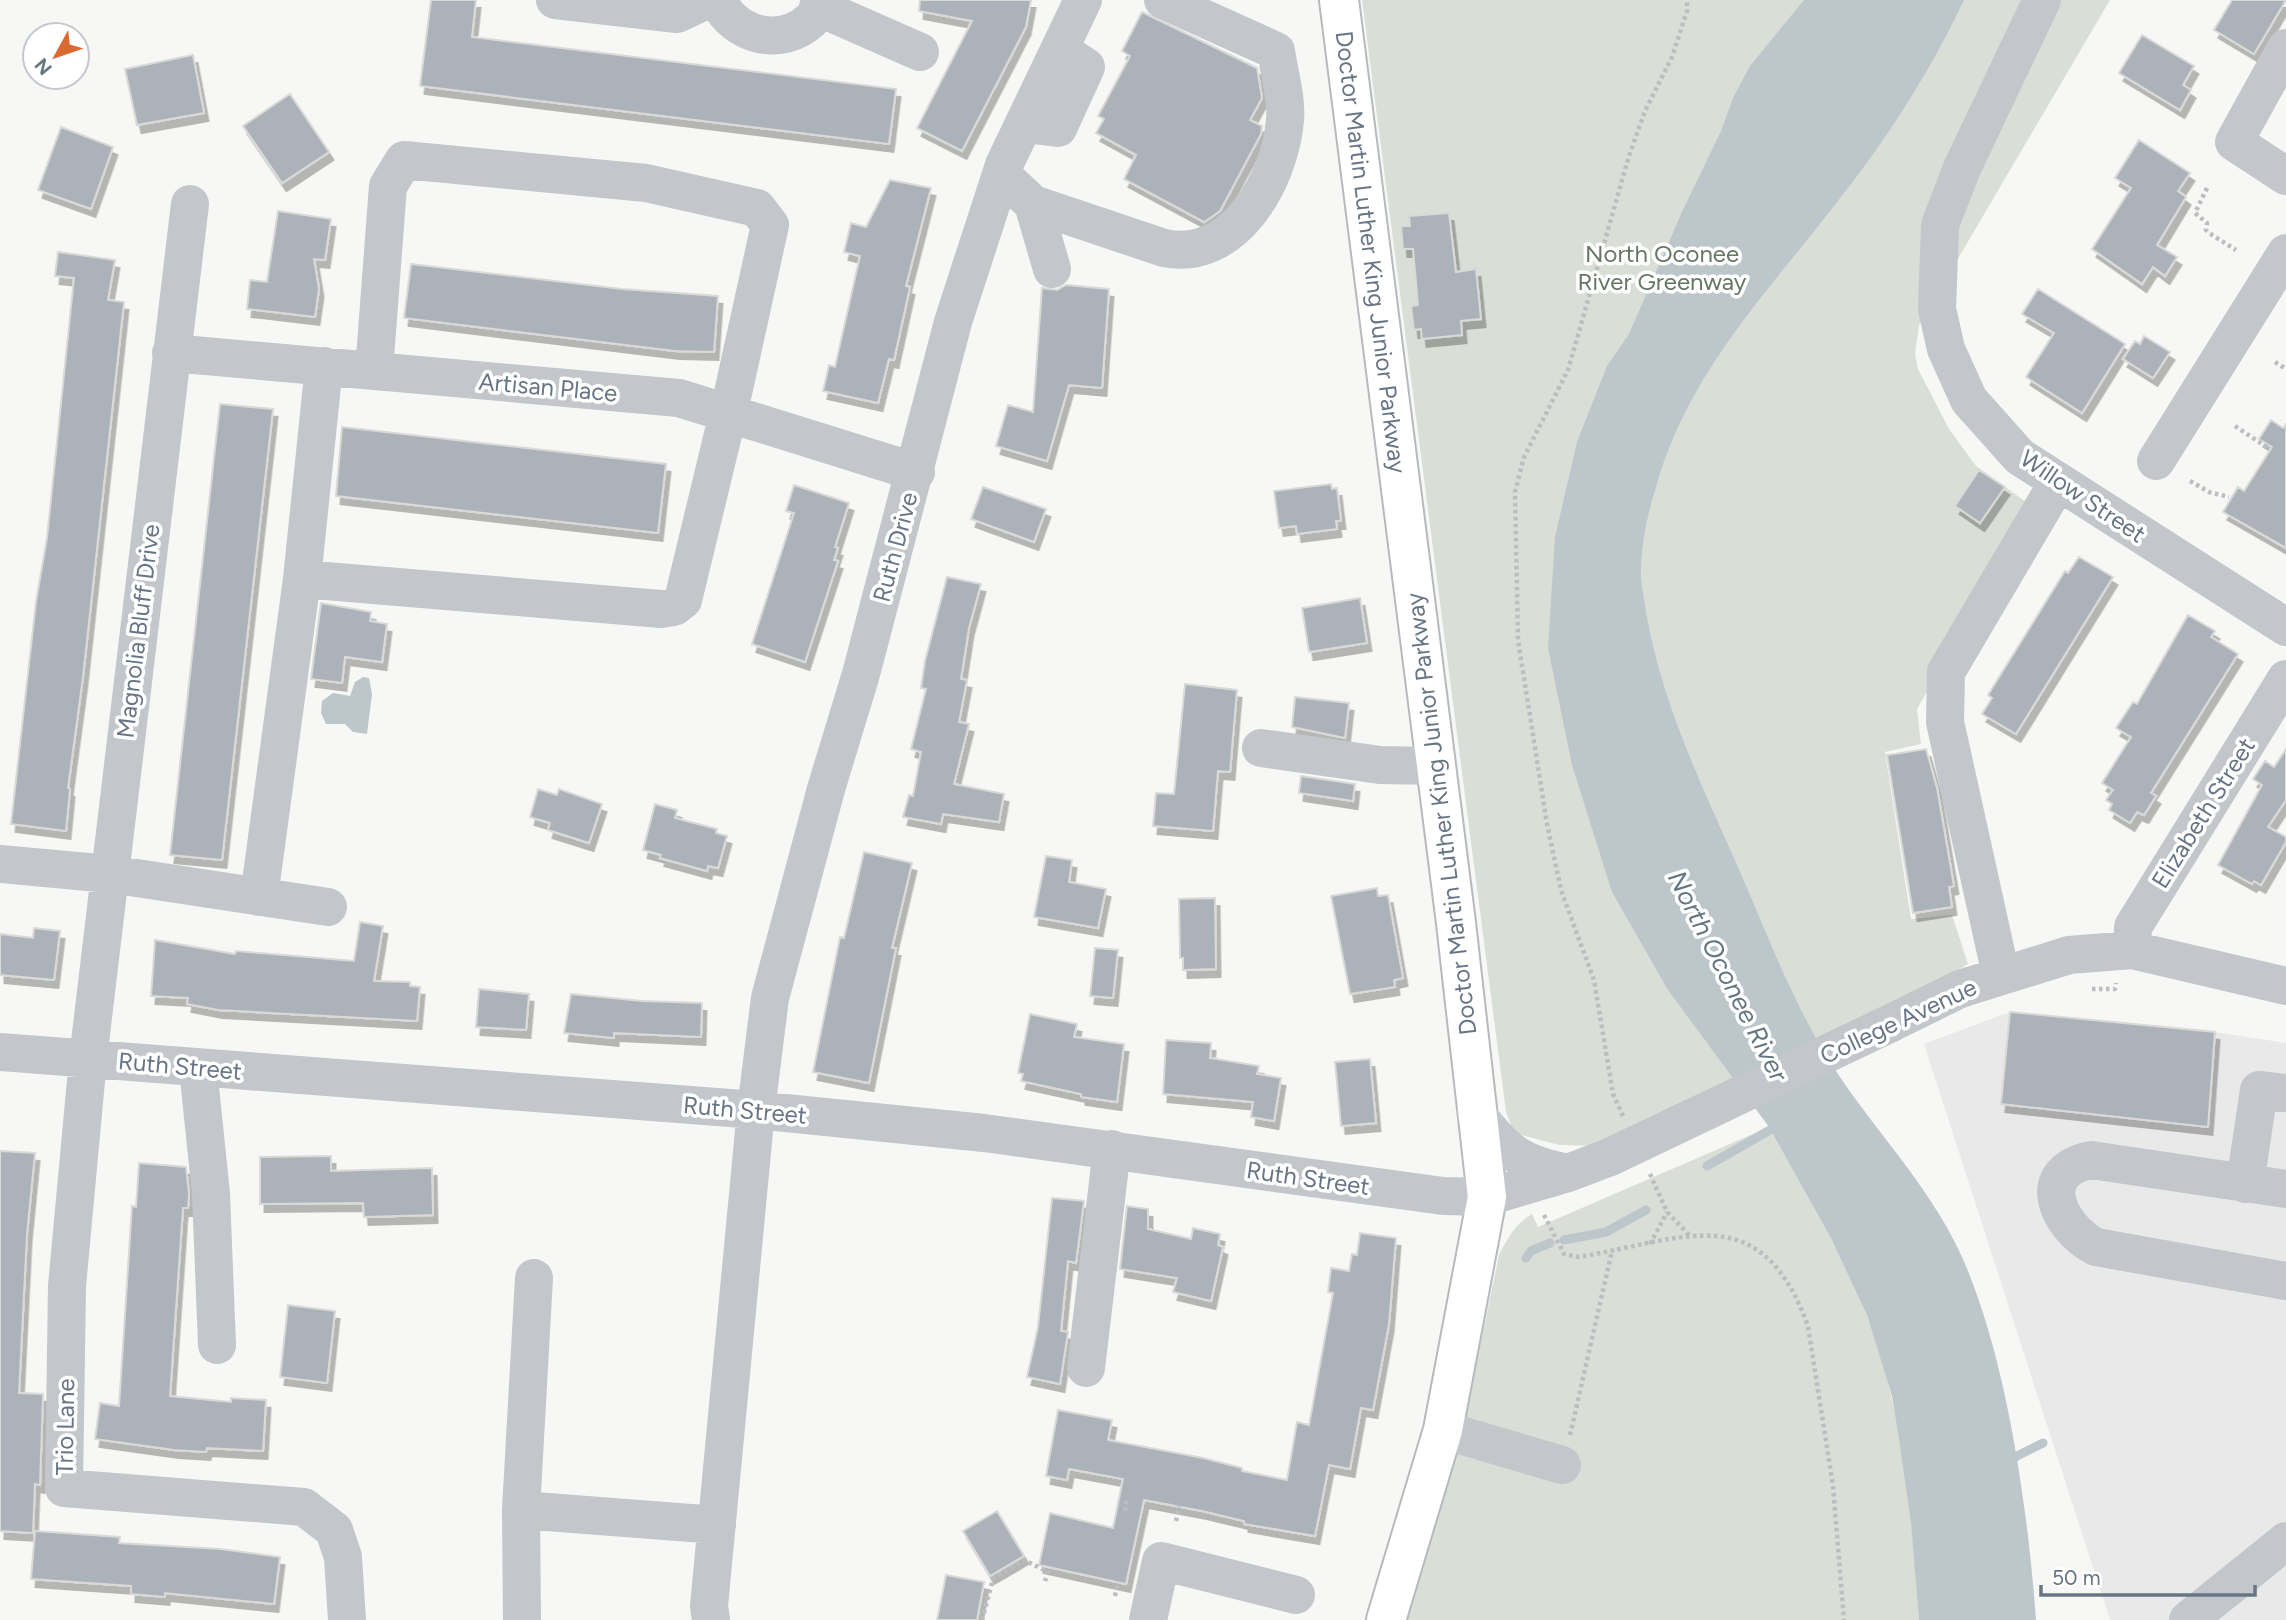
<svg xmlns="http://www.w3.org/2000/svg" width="2286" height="1620" font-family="Figtree,sans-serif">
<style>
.built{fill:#e8e9e8}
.green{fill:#d9ded6}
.water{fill:#bdc6cb}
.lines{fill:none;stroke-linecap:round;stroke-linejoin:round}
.stream{stroke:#bdc6cb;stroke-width:9}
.building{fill:#acb2b9;stroke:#d9d9d7;stroke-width:2;filter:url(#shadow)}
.major-casing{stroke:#b6babe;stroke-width:42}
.path{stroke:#bbbdc0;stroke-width:4.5;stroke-dasharray:3.5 3.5;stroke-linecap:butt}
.minor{stroke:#c3c6ca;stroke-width:38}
.major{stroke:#fff;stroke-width:38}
.minor-bridge{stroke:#c3c6ca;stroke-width:38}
.labels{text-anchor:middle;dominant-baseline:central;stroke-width:7;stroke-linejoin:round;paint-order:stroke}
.street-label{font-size:24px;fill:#687585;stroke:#fff}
.park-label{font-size:24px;fill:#657763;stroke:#fff}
.water-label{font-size:26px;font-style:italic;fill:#647680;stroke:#fff}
</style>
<defs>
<filter id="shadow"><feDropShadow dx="4.5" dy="8" stdDeviation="0" flood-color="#0004"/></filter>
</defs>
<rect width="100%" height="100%" fill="#f7f8f5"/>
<path class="built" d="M 2010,1012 L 2215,1032 L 2286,1043 L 2286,1620 L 2110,1620 L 1924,1044 Z"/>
<path class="green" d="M 1362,0 L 2110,0 L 1919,325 L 1915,354 L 1918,369 L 1949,429 L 1976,466 L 2033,507 L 1917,709 L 1921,744 L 1885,752 L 1911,919 L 1952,915 L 1968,964 L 1926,989 L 1599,1146 L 1559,1145 L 1514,1133 L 1506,1112 Z
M 1769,1127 C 1805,1187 1842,1250 1867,1316 C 1904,1412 1912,1518 1919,1620 L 1403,1620 L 1470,1394 L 1499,1255 C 1508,1238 1515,1224 1532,1214 L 1538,1227 Z"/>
<path class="water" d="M 1804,0 L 1964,0 C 1929,74 1885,142 1834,206 C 1765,295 1687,375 1656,487 C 1648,512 1642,540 1641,567 C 1640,581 1644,597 1646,612 C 1661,699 1698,778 1734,858 C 1762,921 1786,987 1821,1047 C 1864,1121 1927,1179 1962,1257 C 2007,1358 2028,1510 2036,1620 L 1919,1620 L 1911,1523 L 1899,1439 L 1892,1396 L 1867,1315 L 1831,1238 L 1769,1127 L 1668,990 L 1612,892 L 1572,765 L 1548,648 L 1555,537 L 1577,442 L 1607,366 L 1629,334 L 1682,212 L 1721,131 L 1733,98 L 1750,66 Z
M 363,677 L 369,678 L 372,694 L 367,734 L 353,732 L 345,724 L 326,724 L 321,713 L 322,701 L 333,693 L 350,696 L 355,682 Z"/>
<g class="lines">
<path class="stream" d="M 1707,1166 L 1779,1125
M 1564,1240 L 1606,1232 L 1646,1210
M 1526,1258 L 1531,1251 L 1550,1243
M 2007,1461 L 2043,1443"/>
</g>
<path class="building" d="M 431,0 L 476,0 L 472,37 L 896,89 L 889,144 L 420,86 Z
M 920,0 L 1031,0 L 1026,27 L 962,151 L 917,128 L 972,21 L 919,11 Z
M 2232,0 L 2286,0 L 2254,54 L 2214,30 Z
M 1142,12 L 1257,68 L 1262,98 L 1250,120 L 1262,126 L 1261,134 L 1220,211 L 1204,222 L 1124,179 L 1136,155 L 1096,133 L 1104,119 L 1098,116 L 1130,56 L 1122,51 Z
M 2142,35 L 2194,66 L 2183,85 L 2191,90 L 2180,110 L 2119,73 Z
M 193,55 L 204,113 L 137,125 L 125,69 Z
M 290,94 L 329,152 L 282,183 L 243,126 Z
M 61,127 L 113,147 L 91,209 L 38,190 Z
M 2139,140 L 2190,173 L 2178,191 L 2186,197 L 2157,245 L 2177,257 L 2165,276 L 2153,267 L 2142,284 L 2092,249 L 2131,188 L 2115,178 Z
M 890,180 L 931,188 L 906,286 L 910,287 L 894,360 L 889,359 L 878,403 L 823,391 L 829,365 L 835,367 L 860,256 L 844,252 L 851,223 L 866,227 Z
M 278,211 L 331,219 L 325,260 L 314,259 L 319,289 L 315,317 L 247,309 L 250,280 L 267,282 Z
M 1449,213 L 1456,272 L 1476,269 L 1481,319 L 1461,321 L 1462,335 L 1422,339 L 1421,329 L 1414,330 L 1411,306 L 1418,305 L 1413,249 L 1403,249 L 1401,226 L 1410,226 L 1409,216 Z
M 58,252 L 115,260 L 108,300 L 124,302 L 83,677 L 68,788 L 70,789 L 66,831 L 11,824 L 36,602 L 47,538 L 74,278 L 55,276 Z
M 411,264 L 622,289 L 718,296 L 714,352 L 675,351 L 404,318 Z
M 1066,285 L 1109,289 L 1102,388 L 1069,385 L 1047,461 L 996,446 L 1008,405 L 1033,412 L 1042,288 L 1057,290 Z
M 2038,289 L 2125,344 L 2082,413 L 2026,377 L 2054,333 L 2022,314 Z
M 2144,336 L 2170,352 L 2153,378 L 2123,359 L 2135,341 L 2140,344 Z
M 220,404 L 273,409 L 222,860 L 170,855 Z
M 2271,420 L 2283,428 L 2286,424 L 2286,548 L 2223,512 L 2238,487 L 2244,491 L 2272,447 L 2259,439 Z
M 342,427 L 666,464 L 658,533 L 336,496 Z
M 1979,470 L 2005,487 L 1980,523 L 1955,506 Z
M 1331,484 L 1332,489 L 1337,488 L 1341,521 L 1336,521 L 1337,529 L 1297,534 L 1296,526 L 1279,528 L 1274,491 Z
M 794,485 L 849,503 L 835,547 L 838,548 L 834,560 L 838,561 L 805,662 L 752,644 L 794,513 L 786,511 Z
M 983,487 L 1046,509 L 1034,542 L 971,519 Z
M 2079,557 L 2113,577 L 2016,734 L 1982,714 L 1992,698 L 1988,695 L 2065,571 L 2068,573 Z
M 947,577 L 981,584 L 969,628 L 961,679 L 967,680 L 959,722 L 969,724 L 954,784 L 1004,794 L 999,822 L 943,814 L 941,824 L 903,817 L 909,795 L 913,796 L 921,752 L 911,749 L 926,689 L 921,688 L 925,661 Z
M 1360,598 L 1367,643 L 1309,652 L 1302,608 Z
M 321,603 L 371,612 L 370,621 L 387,624 L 382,662 L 345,657 L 342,683 L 311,679 Z
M 2188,615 L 2215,631 L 2211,637 L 2238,654 L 2151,793 L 2156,796 L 2144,815 L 2137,812 L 2130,823 L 2109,810 L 2112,804 L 2106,800 L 2113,790 L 2102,783 L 2131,737 L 2116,728 L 2133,702 L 2137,704 Z
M 1185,684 L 1237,690 L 1230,772 L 1218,771 L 1213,831 L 1153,826 L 1156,793 L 1174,794 Z
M 1295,697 L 1349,703 L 1345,738 L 1292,727 Z
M 1926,749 L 1937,788 L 1954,886 L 1949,887 L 1952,907 L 1913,913 L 1887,755 Z
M 2286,749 L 2286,800 L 2268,827 L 2286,837 L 2286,842 L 2261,885 L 2254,881 L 2252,884 L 2218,865 L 2262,785 L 2253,779 L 2265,761 L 2274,767 Z
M 1301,776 L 1355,784 L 1353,801 L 1299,793 Z
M 538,789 L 557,795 L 559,789 L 602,804 L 589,843 L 548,830 L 550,823 L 530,817 Z
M 655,804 L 677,810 L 675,818 L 717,829 L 716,833 L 727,836 L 718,868 L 708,866 L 707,871 L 660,858 L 661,855 L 643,850 Z
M 864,852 L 912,863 L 892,948 L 896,948 L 869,1083 L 813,1072 L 840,937 L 844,938 Z
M 1046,856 L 1072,860 L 1069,882 L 1106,889 L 1098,928 L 1034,917 Z
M 1377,888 L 1378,896 L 1388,895 L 1403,978 L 1394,980 L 1395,987 L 1350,994 L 1331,896 Z
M 1215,898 L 1216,969 L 1183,970 L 1183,958 L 1180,958 L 1179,899 Z
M 360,922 L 383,926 L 374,981 L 410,982 L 410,986 L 420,987 L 417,1021 L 218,1010 L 187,1004 L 188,998 L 151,996 L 155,940 L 235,954 L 236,951 L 354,961 Z
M 34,928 L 60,931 L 54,980 L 0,975 L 0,934 L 33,938 Z
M 1095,948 L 1118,950 L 1113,998 L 1090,996 Z
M 479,989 L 529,994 L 526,1030 L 476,1027 Z
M 571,994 L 642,1001 L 702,1003 L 701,1037 L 614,1033 L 614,1038 L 564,1033 Z
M 2010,1012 L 2215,1032 L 2208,1127 L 2001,1104 Z
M 1030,1014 L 1077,1024 L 1074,1037 L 1124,1044 L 1117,1102 L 1081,1097 L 1081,1094 L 1021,1081 L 1023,1074 L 1018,1073 Z
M 1166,1040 L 1211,1043 L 1210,1058 L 1259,1066 L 1257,1074 L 1281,1078 L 1274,1121 L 1251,1117 L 1253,1102 L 1163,1094 Z
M 1370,1059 L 1376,1123 L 1341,1126 L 1335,1062 Z
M 0,1151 L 35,1153 L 27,1234 L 19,1393 L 43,1394 L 40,1485 L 35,1484 L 33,1533 L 0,1531 Z
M 331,1156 L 331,1171 L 432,1168 L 433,1215 L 364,1217 L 363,1203 L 260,1204 L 260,1157 Z
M 139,1163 L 186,1167 L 189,1194 L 188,1208 L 183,1208 L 170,1396 L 231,1402 L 231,1398 L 266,1400 L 263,1451 L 207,1448 L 206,1452 L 174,1450 L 95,1439 L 100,1403 L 119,1406 L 132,1206 L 136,1207 Z
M 1052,1198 L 1084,1201 L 1076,1263 L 1068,1261 L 1061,1331 L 1068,1332 L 1060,1384 L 1027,1377 L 1038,1327 Z
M 1127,1206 L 1148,1209 L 1148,1229 L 1191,1239 L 1193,1228 L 1220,1234 L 1218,1245 L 1223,1247 L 1211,1301 L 1173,1292 L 1177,1278 L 1120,1269 Z
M 1360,1233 L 1396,1238 L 1389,1324 L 1373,1410 L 1361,1408 L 1350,1469 L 1329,1465 L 1315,1536 L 1244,1524 L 1244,1521 L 1202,1511 L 1144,1500 L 1126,1584 L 1039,1565 L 1050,1513 L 1113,1528 L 1123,1479 L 1069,1469 L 1067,1480 L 1046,1476 L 1058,1410 L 1112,1420 L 1108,1440 L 1203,1458 L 1242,1468 L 1242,1471 L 1287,1480 L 1297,1422 L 1309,1425 L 1333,1293 L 1328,1292 L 1331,1268 L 1349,1271 L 1352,1254 L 1357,1255 Z
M 288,1305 L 335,1311 L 327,1383 L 280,1377 Z
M 997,1511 L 1024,1556 L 990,1576 L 963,1531 Z
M 35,1531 L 120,1537 L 119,1543 L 220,1549 L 280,1557 L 274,1604 L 165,1593 L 165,1597 L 131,1594 L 131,1586 L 31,1579 Z
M 946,1575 L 984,1582 L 977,1620 L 937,1620 Z"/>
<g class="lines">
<defs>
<path id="major" d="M 1339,0 L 1456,923 L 1487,1197 L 1443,1430 L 1386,1620"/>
</defs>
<use href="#major" class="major-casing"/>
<path class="path" d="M 2207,188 L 2195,213 L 2207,223 L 2206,230 L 2209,233 L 2236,250
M 2275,362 L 2286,369
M 2235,426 L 2268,448
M 2190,481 L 2209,492 L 2229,497
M 2092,989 L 2115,989 L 2116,983
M 1623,1116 L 1613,1094 L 1594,980 L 1561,890 L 1547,824 L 1518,640 L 1515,492 L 1524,457 L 1568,370 L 1629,156 L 1645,111 L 1672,57 L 1687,11 L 1687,0
M 1650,1174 L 1667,1212 L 1691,1237
M 1544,1215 L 1564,1254 L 1579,1257 C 1685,1239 1761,1196 1808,1326 L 1833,1486 L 1844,1620
M 1650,1244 L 1667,1212
M 1570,1435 L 1612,1251
M 1125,1511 L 1127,1497
M 1176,1521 L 1179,1506
M 1115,1596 L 1118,1582
M 982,1620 L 993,1579 L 1024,1560 L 1048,1572 L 1045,1581"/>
<path class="minor" d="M 555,0 L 677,14 L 707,0
M 718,0 C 734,36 781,48 811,20 C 816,16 819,6 822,0
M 2042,0 L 1962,168 L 1940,225 L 1937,309 L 1946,349 L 1969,400 L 2020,457 L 2286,627
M 818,7 L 920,52
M 2286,48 L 2234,142 L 2286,176
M 1025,124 L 1058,128 L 1086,67 L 1060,50
M 1001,174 L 1033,204 L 1164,248 C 1234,263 1280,180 1285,120 C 1287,99 1279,72 1276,51 L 1163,0
M 190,204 L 88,1059 L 67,1286 L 64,1488 L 304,1507 L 334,1530 L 343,1557 L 347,1620
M 1033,204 L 1052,269
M 171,353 L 679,398 L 916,472
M 2156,461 L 2286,253
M 302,579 L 661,609 L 674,607 L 683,600 L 733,393 L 770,225 L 757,208 L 646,183 L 404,160 L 388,186 L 374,371
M 1261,748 L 1380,765 L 1436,766
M 0,864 L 110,874 L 328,907
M 259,897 L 302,579 L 324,366
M 2132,950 L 2133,927 L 2286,679
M 2001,975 L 1945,722 L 1946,672 L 2058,482
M 1891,1023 L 1960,989 L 2069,955 L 2132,950 L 2286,986
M 0,1052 L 756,1110 L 984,1133 L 1443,1196 L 1487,1197 L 1568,1173 L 1610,1157
M 198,1068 L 211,1194 L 217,1345
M 1476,1113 C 1506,1152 1519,1163 1568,1173
M 2245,1184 L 2259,1090 L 2286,1093
M 2286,1189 L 2091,1160 C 2032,1172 2058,1227 2096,1247 L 2286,1281
M 534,1278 L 521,1510 L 717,1525
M 1086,1368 L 1112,1149
M 1443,1430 L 1562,1465
M 521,1510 L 522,1620
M 711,1620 L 709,1606 L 756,1110 L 770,998 L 826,789 L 861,674 L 953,322 L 1004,165 L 1083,0
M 1148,1620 L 1161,1561 L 1296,1595
M 2188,1620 L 2286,1541"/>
<use href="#major" class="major"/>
<path class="minor-bridge" d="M 1610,1157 L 1891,1023"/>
</g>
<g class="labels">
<g class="street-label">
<text transform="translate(1371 252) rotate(83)">Doctor Martin Luther King Junior Parkway</text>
<text transform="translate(548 387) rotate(5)">Artisan Place</text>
<text transform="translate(2083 496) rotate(34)">Willow Street</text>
<text transform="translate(895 547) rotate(-75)">Ruth Drive</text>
<text transform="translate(138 631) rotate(-83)">Magnolia Bluff Drive</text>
<text transform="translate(2203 813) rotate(-58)">Elizabeth Street</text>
<text transform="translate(1441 814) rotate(-97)">Doctor Martin Luther King Junior Parkway</text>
<text transform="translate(1898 1021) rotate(-25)">College Avenue</text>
<text transform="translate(180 1066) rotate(5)">Ruth Street</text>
<text transform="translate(745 1110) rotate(5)">Ruth Street</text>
<text transform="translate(1308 1178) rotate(8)">Ruth Street</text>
<text transform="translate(65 1427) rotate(-89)">Trio Lane</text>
</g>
<g class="park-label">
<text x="1662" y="253">North Oconee<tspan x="1662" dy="28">River Greenway</tspan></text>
</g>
<g class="water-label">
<text transform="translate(1728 976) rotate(63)">North Oconee River</text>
</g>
</g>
<g transform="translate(56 56) rotate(230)"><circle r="33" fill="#ffffff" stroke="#c3c8ce" stroke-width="2"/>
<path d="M0-5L12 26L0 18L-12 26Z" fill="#db6932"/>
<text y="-10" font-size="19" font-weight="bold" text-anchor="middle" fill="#687585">N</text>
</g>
<path d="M2041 1585v10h214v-10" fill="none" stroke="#687585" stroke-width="3.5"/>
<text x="2052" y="1585" font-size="21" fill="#687585" stroke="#ffffff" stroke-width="5" paint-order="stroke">50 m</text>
</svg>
